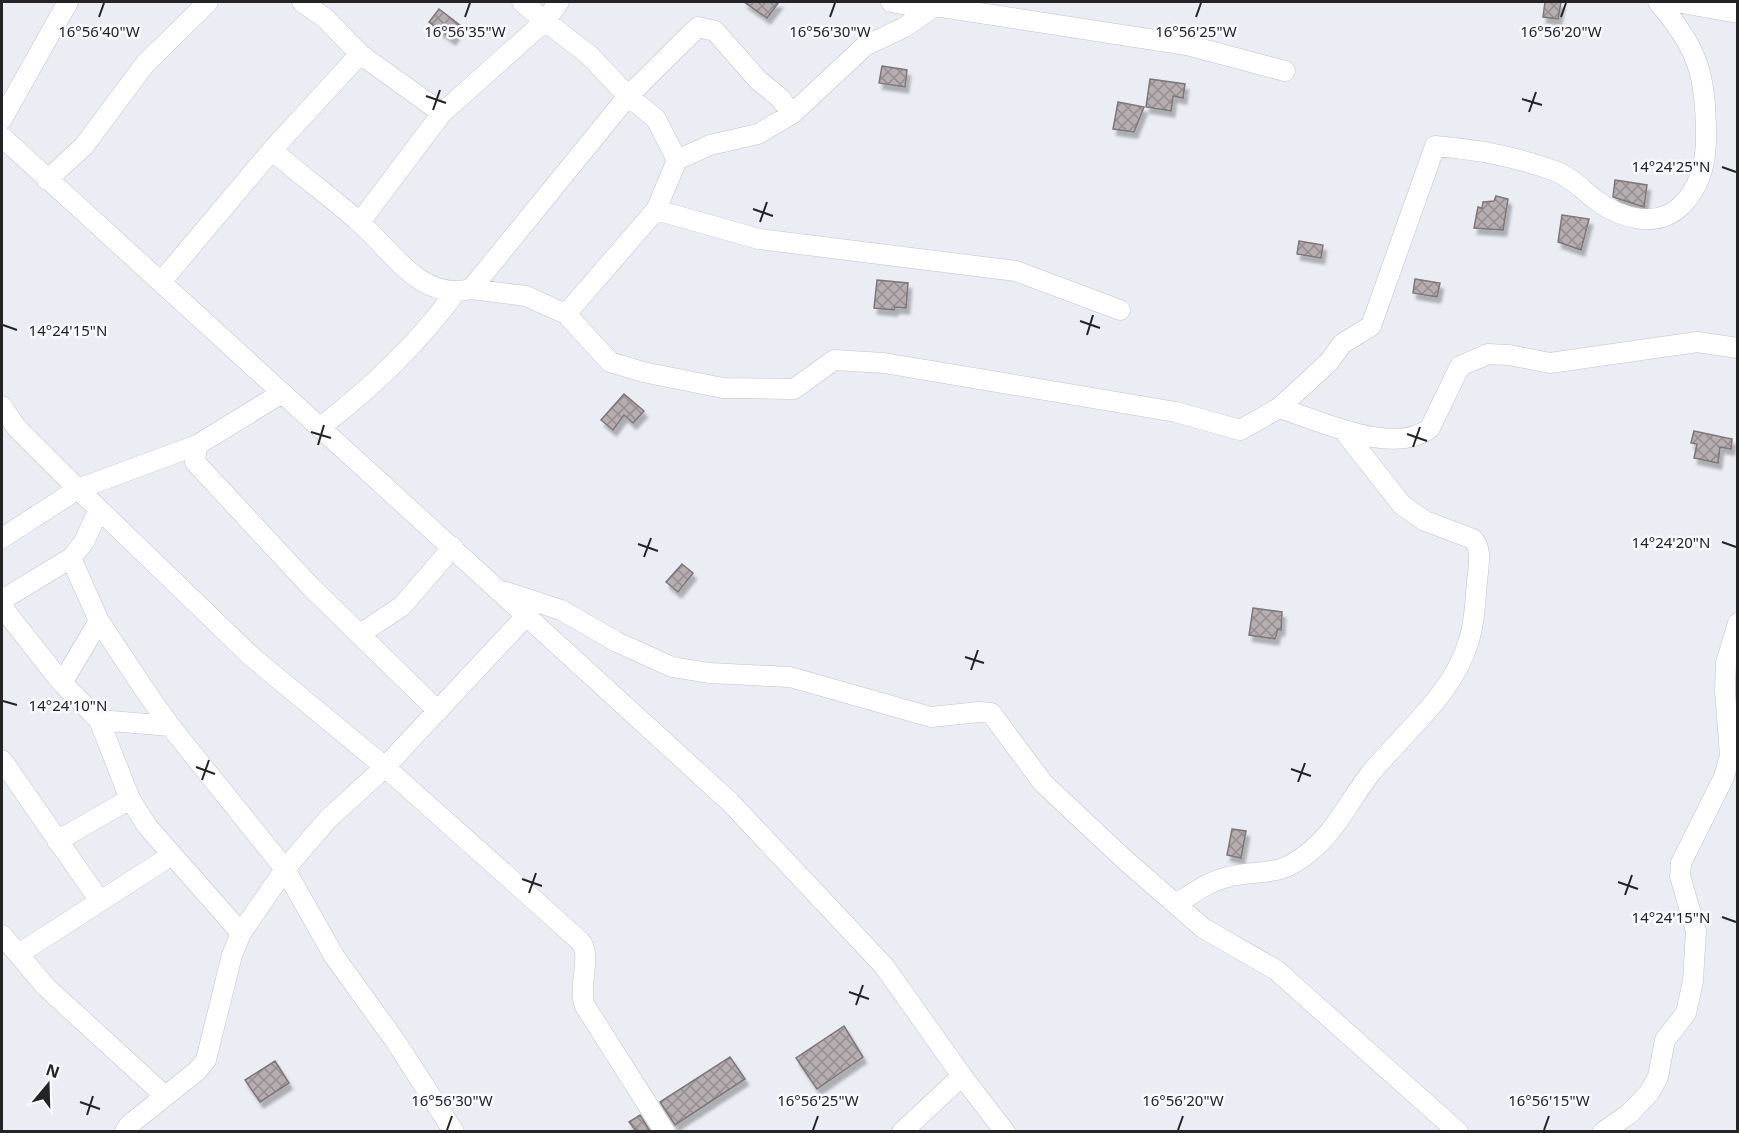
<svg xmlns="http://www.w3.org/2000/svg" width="1739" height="1133" font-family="'Noto Sans',sans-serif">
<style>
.building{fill:url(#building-cross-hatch);stroke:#7e7678;stroke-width:1.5;filter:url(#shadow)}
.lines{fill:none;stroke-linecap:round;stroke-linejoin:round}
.minor-casing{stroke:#c1c3ca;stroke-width:21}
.minor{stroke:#fff;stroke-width:20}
.ticks{fill:none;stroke:#242427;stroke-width:2}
.ticks-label{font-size:15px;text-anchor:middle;fill:#242427;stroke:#f9faff;stroke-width:5;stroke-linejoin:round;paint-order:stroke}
</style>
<defs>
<pattern id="building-cross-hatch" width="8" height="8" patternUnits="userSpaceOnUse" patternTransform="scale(1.5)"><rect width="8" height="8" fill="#b6adb0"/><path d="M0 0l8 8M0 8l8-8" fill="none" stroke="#948d8f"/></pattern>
<filter id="shadow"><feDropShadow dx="3.5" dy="6" stdDeviation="1.5" flood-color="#0004"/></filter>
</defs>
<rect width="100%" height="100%" fill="#ebedf5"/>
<path class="building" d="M 744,2 L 779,2 L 767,18 Z
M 1545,2 L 1561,2 L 1558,19 L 1543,17 Z
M 439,9 L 461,26 L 452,39 L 429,22 Z
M 882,66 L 907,70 L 905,87 L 879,83 Z
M 1150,79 L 1185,84 L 1183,98 L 1173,96 L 1171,111 L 1146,107 Z
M 1118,102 L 1144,107 L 1134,132 L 1113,129 Z
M 1615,180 L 1647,185 L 1644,207 L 1613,197 Z
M 1496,196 L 1508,199 L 1503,230 L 1474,228 L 1478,207 L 1482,208 L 1483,202 L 1494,201 Z
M 1562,215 L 1589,219 L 1581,250 L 1558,242 Z
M 1299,241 L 1323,245 L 1321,258 L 1297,254 Z
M 1415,279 L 1440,283 L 1437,297 L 1413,293 Z
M 877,280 L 908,283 L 906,308 L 895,307 L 894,310 L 874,308 Z
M 624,394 L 644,411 L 633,423 L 624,415 L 613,430 L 601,420 Z
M 1694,431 L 1732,439 L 1731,449 L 1720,447 L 1718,463 L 1694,458 L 1697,444 L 1691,443 Z
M 682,564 L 693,573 L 678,592 L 666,582 Z
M 1253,608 L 1282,612 L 1281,630 L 1278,629 L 1275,639 L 1249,635 Z
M 1232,829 L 1246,831 L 1241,858 L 1227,855 Z
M 844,1026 L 863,1057 L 817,1089 L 796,1058 Z
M 730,1057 L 745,1079 L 675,1125 L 660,1102 Z
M 275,1061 L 289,1083 L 260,1102 L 245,1080 Z
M 640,1115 L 650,1131 L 636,1131 L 629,1122 Z"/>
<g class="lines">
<defs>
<path id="minor" d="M 302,2 L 325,18 L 360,54 L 442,113
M 522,2 L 545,21 L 559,2
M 891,2 L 907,5 L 935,6 L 1187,45 L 1285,71
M 1676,2 L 1738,13
M 2,119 L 68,2
M 2,137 L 730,802 L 884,966 L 962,1076 L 1005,1132
M 272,150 L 360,54
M 47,180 L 84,146 L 145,64 L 208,2
M 656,210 L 759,239 L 1016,271 L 1120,310
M 360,222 L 442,113 L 545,21 L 589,55 L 628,96 L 656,119 L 677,160 L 710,145 L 758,134 L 792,114 L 865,46 L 905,27 L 935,6
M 161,282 L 272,150 C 300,175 330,196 358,221 C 391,249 420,302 471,289 L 628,96 L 698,27 L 715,31 L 758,80 L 780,98 L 792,114
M 471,289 L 526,296 L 566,314 L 610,362 L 643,372 L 723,388 L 794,389 L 834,360 L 884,363 L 1176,412 L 1240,430 L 1279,408 L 1329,362 L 1342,344 L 1371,326 L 1435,146 C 1475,149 1517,157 1555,171 C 1572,177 1582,190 1596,200 C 1621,219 1658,229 1682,205 C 1700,187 1706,163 1706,138 C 1706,76 1699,49 1658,2
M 566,314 L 656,210 L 677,160
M 282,393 L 197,445 L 195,462 L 311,587 L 438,711
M 2,406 L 16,427 L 78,489 L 252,657 L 385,767 L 580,941 C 593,956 577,985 585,1006 L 665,1132
M 1279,408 C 1319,420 1393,457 1430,428 L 1460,366 L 1488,354 L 1509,355 L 1550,363 L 1697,342 L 1738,348
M 321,427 C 373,386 416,346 455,293
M 99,509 L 84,542 L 71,558 L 99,621 L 144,689 L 170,726 L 285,869 L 334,956 L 396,1042 L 454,1132
M 2,538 L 78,489 L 197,445
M 506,592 L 561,610 L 617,642 L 672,667 L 709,673 L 790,677 L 931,717 L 979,712 L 991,713 L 1043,783 L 1124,859 L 1203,928 L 1276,970 L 1458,1132
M 2,600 L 71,558
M 2,607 L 62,683
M 99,621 L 62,683 L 99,720 L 130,799 L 147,826 L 241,933
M 360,634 L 402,606 L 453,547
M 99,720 L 170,726
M 2,760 L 100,901
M 57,841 L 130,799
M 1176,904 C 1192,894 1209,881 1228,877 C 1248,871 1276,875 1294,863 C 1334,838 1344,808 1370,774 C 1404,732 1454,694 1469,640 C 1475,621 1475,602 1477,582 C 1478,568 1483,549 1473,539 L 1425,521 L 1402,505 L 1343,430
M 2,935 L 46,987 L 165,1096
M 20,953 L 172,855
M 125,1132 L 129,1125 L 197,1071 L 206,1060 L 232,955 L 241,933 L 285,869 L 328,819 L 385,767 L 527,615
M 902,1132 L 962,1076
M 1603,1132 L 1629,1114 L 1649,1093 L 1658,1077 L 1665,1040 L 1686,1013 L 1693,981 L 1696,931 L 1680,876 L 1681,863 L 1724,777 L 1730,756 L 1725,691 L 1726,663 L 1738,623"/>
</defs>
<use href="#minor" class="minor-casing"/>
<use href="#minor" class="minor"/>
</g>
<path class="ticks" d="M 99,17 L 104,3M 465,17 L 470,3M 830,17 L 835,3M 1196,17 L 1201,3M 1561,17 L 1566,3M 426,96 L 446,103M 1522,99 L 1542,105M 433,110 L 440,90M 1529,112 L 1536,92M 1722,167 L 1736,172M 753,209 L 773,216M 760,222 L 767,202M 1080,321 L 1100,328M 3,325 L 17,330M 1087,335 L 1093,315M 311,432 L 331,438M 1407,434 L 1427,441M 318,445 L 324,425M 1413,447 L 1420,427M 1722,542 L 1736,547M 638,544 L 658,551M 644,557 L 651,538M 965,657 L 984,663M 971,670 L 978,650M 3,701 L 17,705M 196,767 L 215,774M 1291,769 L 1311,776M 202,780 L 209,760M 1298,782 L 1305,763M 522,879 L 542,886M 1618,882 L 1638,889M 529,893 L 536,873M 1625,895 L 1632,875M 1722,917 L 1736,922M 849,992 L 869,999M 856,1005 L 863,985M 80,1102 L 100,1109M 87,1115 L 93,1096M 447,1130 L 452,1116M 813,1130 L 818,1116M 1178,1130 L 1183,1116M 1544,1130 L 1549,1116"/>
<g class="ticks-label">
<text x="99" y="37">16°56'40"W</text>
<text x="1561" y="37">16°56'20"W</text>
<text x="465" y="37">16°56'35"W</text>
<text x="830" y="37">16°56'30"W</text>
<text x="1196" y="37">16°56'25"W</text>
<text x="1671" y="172">14°24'25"N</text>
<text x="68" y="336">14°24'15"N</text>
<text x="1671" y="548">14°24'20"N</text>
<text x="68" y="711">14°24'10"N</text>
<text x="1671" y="923">14°24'15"N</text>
<text x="452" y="1106">16°56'30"W</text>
<text x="818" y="1106">16°56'25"W</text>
<text x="1183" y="1106">16°56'20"W</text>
<text x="1549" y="1106">16°56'15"W</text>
</g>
<rect width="1739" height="1133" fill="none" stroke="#242427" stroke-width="6"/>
<g transform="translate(48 1085) rotate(19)" stroke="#f9faff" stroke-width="4.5" paint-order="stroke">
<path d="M0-4.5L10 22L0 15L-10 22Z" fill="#242427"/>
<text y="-9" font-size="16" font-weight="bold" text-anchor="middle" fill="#242427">N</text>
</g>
</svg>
